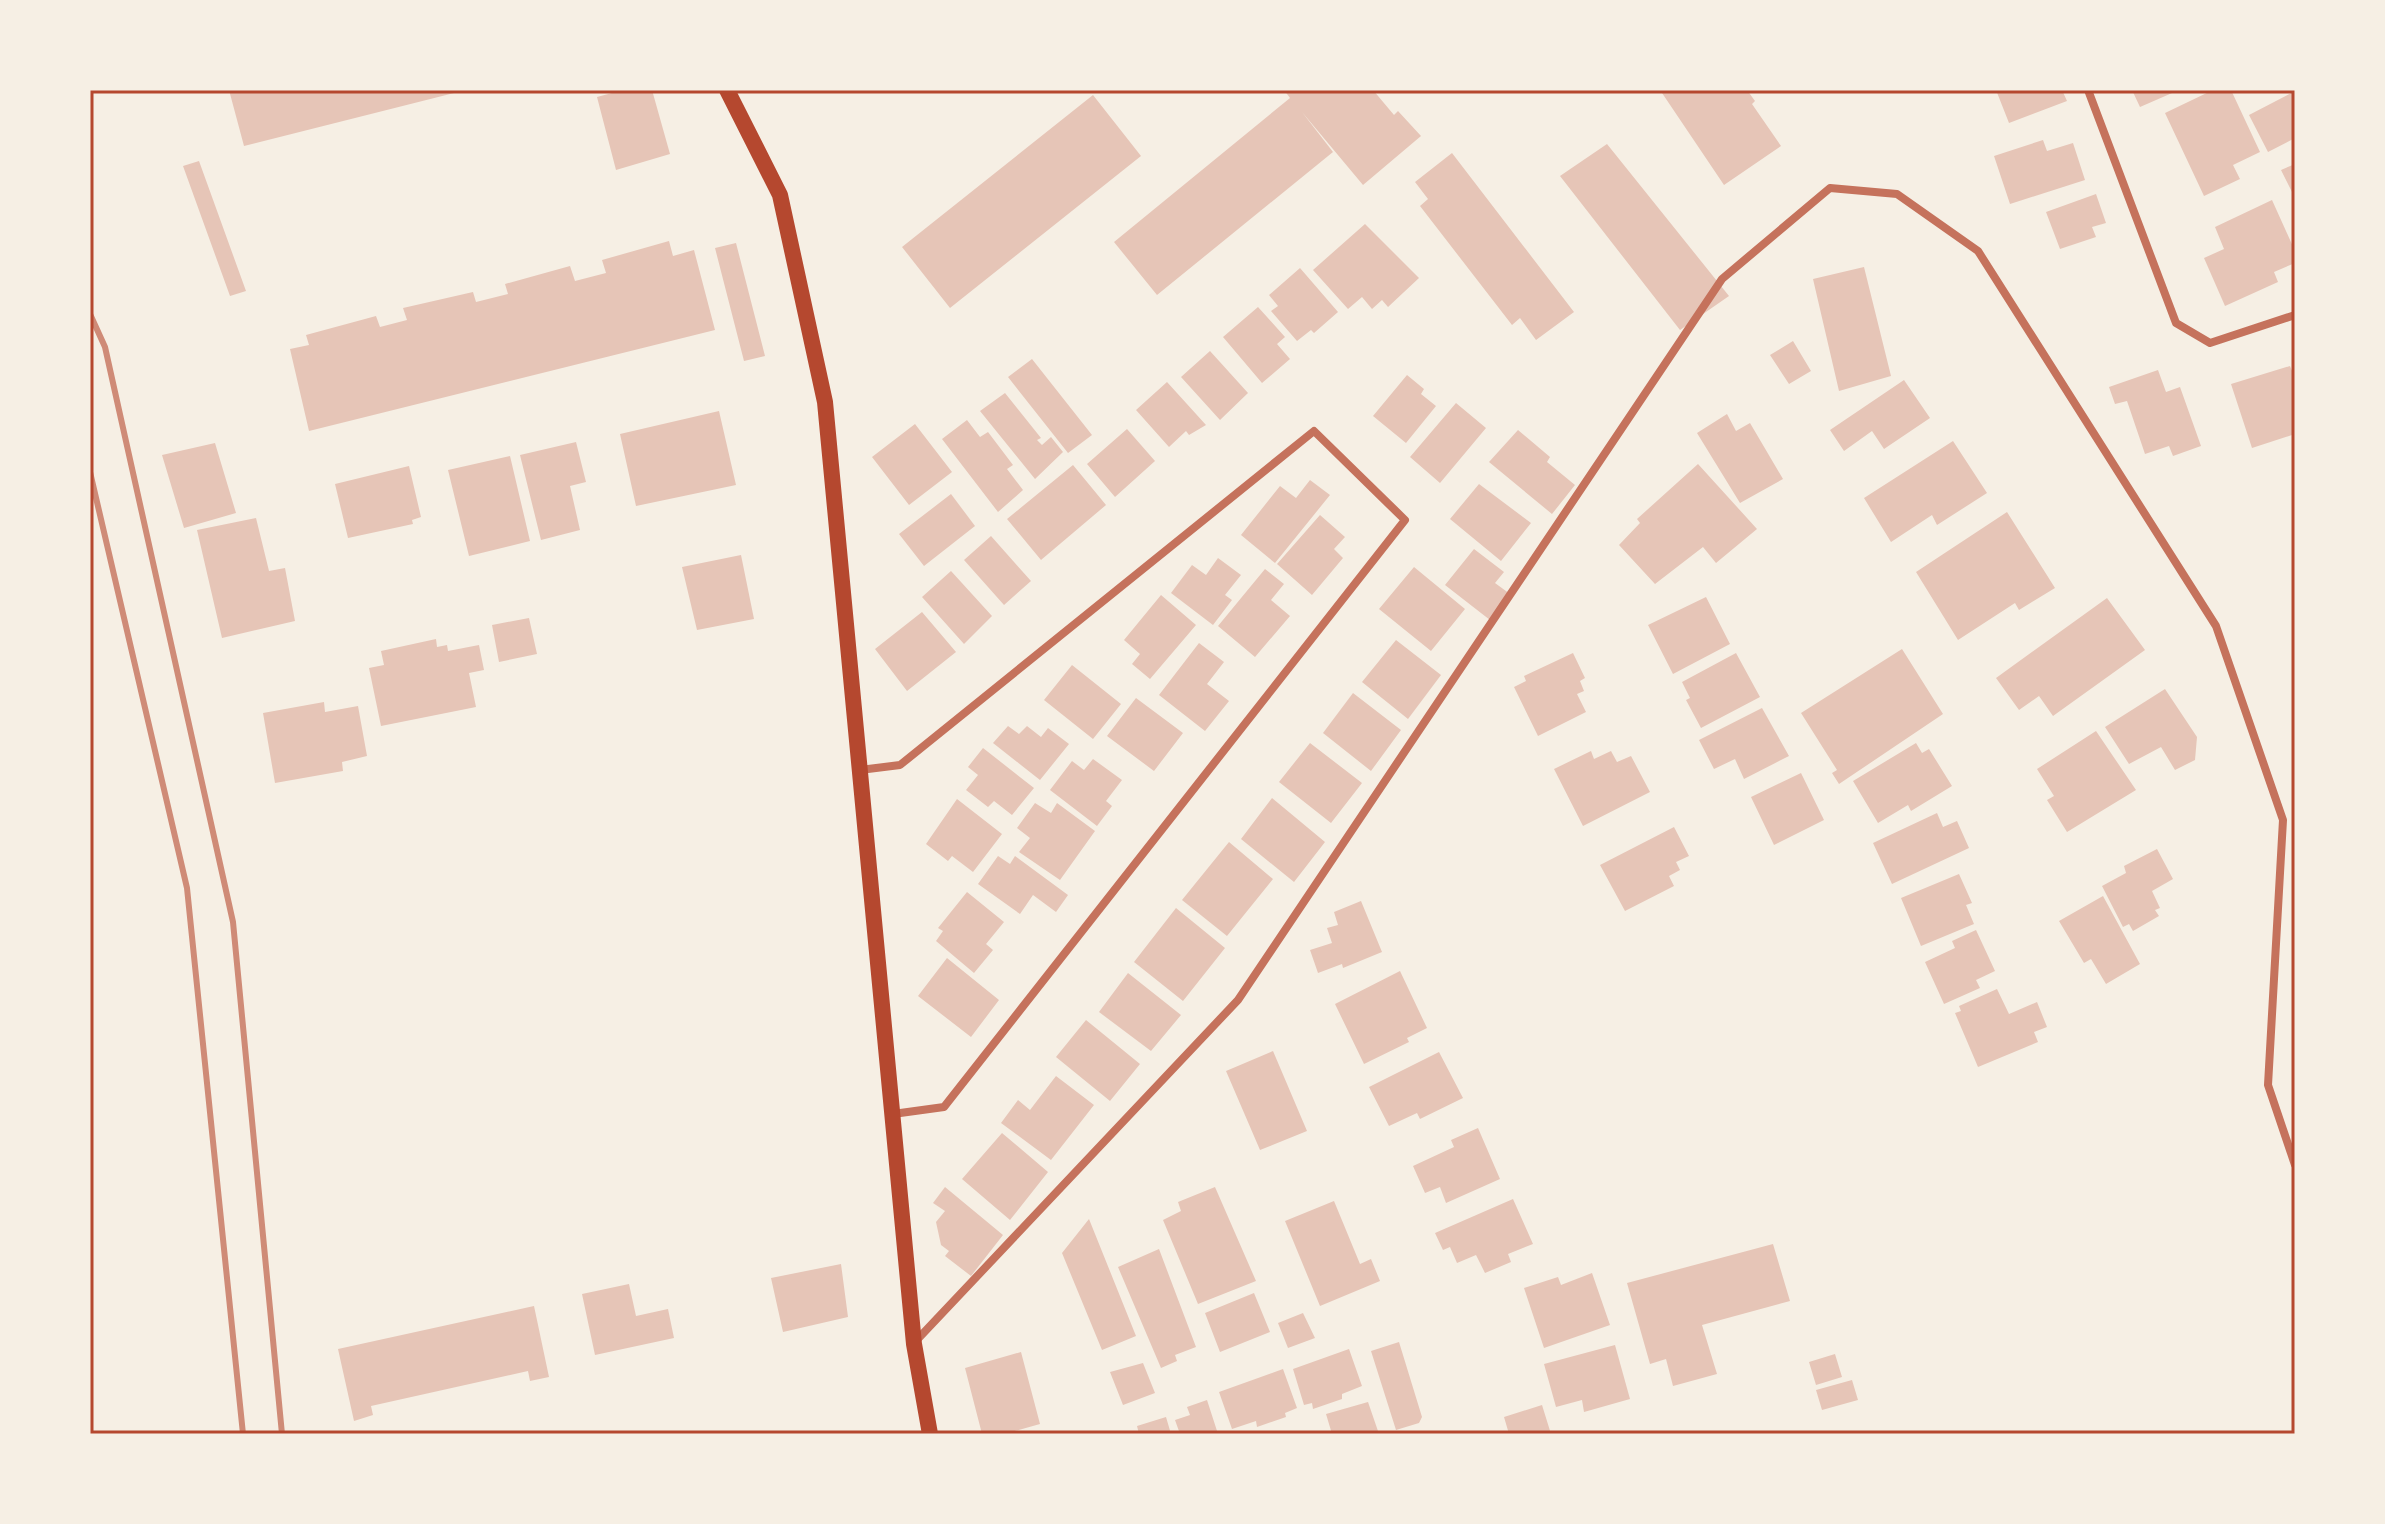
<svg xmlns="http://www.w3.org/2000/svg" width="2385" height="1524" font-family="Cabin,sans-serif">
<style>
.building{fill:#e6c5b7}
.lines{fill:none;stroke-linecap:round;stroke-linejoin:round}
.minor{stroke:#c5725c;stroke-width:8}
.secondary{stroke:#b5482f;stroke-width:16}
.rail{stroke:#cf8b77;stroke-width:6}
.neatline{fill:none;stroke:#b5482f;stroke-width:3}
</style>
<rect width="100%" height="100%" fill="#f6efe4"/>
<path class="building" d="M 229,90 L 462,90 L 462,91 L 244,146 Z
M 623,90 L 652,90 L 670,154 L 616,170 L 597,97 Z
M 1284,90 L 1373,90 L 1394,115 L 1398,111 L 1421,136 L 1363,185 L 1302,112 L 1333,152 L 1157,295 L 1114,242 L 1290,98 Z
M 1660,90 L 1747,90 L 1755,101 L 1752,104 L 1781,146 L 1724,185 Z
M 1996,90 L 2062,90 L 2067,101 L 2009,123 Z
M 2132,90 L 2179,90 L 2140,107 Z
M 2213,90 L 2231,90 L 2260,152 L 2233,165 L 2240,179 L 2204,196 L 2165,113 Z
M 2295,91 L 2295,138 L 2268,152 L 2249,115 Z
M 1093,95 L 1141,156 L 950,308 L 902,247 Z
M 2043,140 L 2047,151 L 2073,143 L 2085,180 L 2010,204 L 1994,156 Z
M 1607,144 L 1729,296 L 1680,330 L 1560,176 Z
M 1452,153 L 1574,312 L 1536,340 L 1520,318 L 1512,325 L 1420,206 L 1428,199 L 1415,182 Z
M 199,161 L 246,291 L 230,296 L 183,166 Z
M 2295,164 L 2295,198 L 2281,170 Z
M 2096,194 L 2106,223 L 2092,227 L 2096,237 L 2060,249 L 2046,212 Z
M 2272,200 L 2295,251 L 2295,263 L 2274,272 L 2278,282 L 2225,306 L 2204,258 L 2224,249 L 2215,227 Z
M 1365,224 L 1419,278 L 1388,307 L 1382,300 L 1372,309 L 1362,297 L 1348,309 L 1313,270 Z
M 669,241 L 673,256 L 694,250 L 715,330 L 309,431 L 290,349 L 309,345 L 306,335 L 376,316 L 380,327 L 407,320 L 403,308 L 473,292 L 476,302 L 508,294 L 505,284 L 570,266 L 575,281 L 606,273 L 602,260 Z
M 736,243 L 765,356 L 744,361 L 715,248 Z
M 1864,267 L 1891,376 L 1839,391 L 1813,279 Z
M 1300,268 L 1338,312 L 1314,333 L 1311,330 L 1297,341 L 1271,311 L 1278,306 L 1269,295 Z
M 1258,307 L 1285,337 L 1277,344 L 1290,359 L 1262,383 L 1223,337 Z
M 1793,341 L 1811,371 L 1789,384 L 1770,355 Z
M 1210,351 L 1248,393 L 1220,420 L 1181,377 Z
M 1032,359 L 1092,435 L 1068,453 L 1008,377 Z
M 2290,366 L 2295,378 L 2295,434 L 2252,448 L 2231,384 Z
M 2158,370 L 2166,392 L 2180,387 L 2201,446 L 2173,456 L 2169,446 L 2145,454 L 2127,401 L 2115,404 L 2109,387 Z
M 1407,375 L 1424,389 L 1421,394 L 1436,406 L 1406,443 L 1373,416 Z
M 1904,380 L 1930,418 L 1884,449 L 1872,431 L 1844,451 L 1830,430 Z
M 1167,382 L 1206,425 L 1189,435 L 1186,431 L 1169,447 L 1136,410 Z
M 1005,393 L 1041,438 L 1037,440 L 1042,445 L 1051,437 L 1063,452 L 1035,479 L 980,411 Z
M 1456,403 L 1486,428 L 1440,483 L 1410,457 Z
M 719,411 L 736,485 L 636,506 L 620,434 Z
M 1727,414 L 1736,431 L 1750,423 L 1783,479 L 1740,503 L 1697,433 Z
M 967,420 L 980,437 L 988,432 L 1013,465 L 1007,469 L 1023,490 L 998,512 L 942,439 Z
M 915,424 L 952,472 L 909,505 L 872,457 Z
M 1127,429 L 1155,461 L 1115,497 L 1087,464 Z
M 1518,430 L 1550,457 L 1547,462 L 1575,485 L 1552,514 L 1489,462 Z
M 1953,441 L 1987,493 L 1937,525 L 1932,515 L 1891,542 L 1864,498 Z
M 576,442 L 586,482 L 570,486 L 580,530 L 541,540 L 520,455 Z
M 215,443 L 236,513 L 184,528 L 162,455 Z
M 510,456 L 530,541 L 469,556 L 448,470 Z
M 1698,464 L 1757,529 L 1716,563 L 1703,547 L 1655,584 L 1619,545 L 1640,523 L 1637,519 Z
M 1073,465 L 1106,505 L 1041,560 L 1007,519 Z
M 409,466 L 421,517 L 412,520 L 413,524 L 348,538 L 335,484 Z
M 1310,480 L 1330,495 L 1275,563 L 1241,535 L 1280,486 L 1296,498 Z
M 1479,484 L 1531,523 L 1501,561 L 1450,519 Z
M 951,494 L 975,526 L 924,566 L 899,534 Z
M 2007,512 L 2055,588 L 2019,610 L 2015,603 L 1958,640 L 1916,572 Z
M 1320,515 L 1345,537 L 1334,549 L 1343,558 L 1312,595 L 1277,564 Z
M 256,518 L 269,571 L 285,568 L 295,621 L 222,638 L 197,530 Z
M 991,536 L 1031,581 L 1004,605 L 964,560 Z
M 1474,549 L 1504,572 L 1495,583 L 1510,594 L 1490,620 L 1445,585 Z
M 741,555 L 754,619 L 697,630 L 682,567 Z
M 1218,558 L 1241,575 L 1225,595 L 1232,600 L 1213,625 L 1171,593 L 1192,565 L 1206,575 Z
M 1414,567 L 1465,609 L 1431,651 L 1379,609 Z
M 1265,569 L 1284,584 L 1271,600 L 1290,616 L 1255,657 L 1218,626 Z
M 951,571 L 992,616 L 964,644 L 922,597 Z
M 1161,595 L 1196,625 L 1150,679 L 1132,664 L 1140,654 L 1124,640 Z
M 1706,597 L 1730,644 L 1673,674 L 1648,625 Z
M 2107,598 L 2145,650 L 2053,716 L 2039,696 L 2019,710 L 1996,678 Z
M 922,612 L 956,652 L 907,691 L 875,649 Z
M 529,618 L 537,654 L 499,662 L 492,625 Z
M 436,639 L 437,647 L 447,645 L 448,651 L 479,645 L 484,670 L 469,673 L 476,707 L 381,726 L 369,668 L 384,665 L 381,651 Z
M 1396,640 L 1441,675 L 1408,719 L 1362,682 Z
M 1199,643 L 1224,662 L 1207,684 L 1229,701 L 1205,731 L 1159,695 Z
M 1902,649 L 1943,714 L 1839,784 L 1832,773 L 1837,770 L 1801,713 Z
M 1573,653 L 1585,678 L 1580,681 L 1584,691 L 1577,694 L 1586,712 L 1538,736 L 1514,687 L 1526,681 L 1524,676 Z
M 1736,653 L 1760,697 L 1701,728 L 1686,700 L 1690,698 L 1682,682 Z
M 1072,665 L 1121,704 L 1093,739 L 1044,700 Z
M 2165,689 L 2197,737 L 2195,760 L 2175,770 L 2161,747 L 2129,764 L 2105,727 Z
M 1353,693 L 1401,730 L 1371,771 L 1323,733 Z
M 1136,698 L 1183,733 L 1154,771 L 1107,736 Z
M 324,702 L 325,712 L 358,706 L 367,756 L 342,762 L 343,771 L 275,783 L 263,713 Z
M 1762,708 L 1789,756 L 1744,779 L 1735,759 L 1714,769 L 1699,740 Z
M 1008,726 L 1019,734 L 1027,726 L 1041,737 L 1048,728 L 1069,744 L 1040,780 L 993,743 Z
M 2096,731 L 2136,790 L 2067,832 L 2047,800 L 2054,796 L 2037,769 Z
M 1310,743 L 1362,783 L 1331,823 L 1279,782 Z
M 1916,743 L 1922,753 L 1929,749 L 1952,786 L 1911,811 L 1908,805 L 1878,823 L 1853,781 Z
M 983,748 L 1034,788 L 1012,815 L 994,801 L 988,807 L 966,790 L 978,775 L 968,767 Z
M 1591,751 L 1594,759 L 1611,751 L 1617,762 L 1631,756 L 1650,792 L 1583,826 L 1554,769 Z
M 1093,759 L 1122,780 L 1106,801 L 1112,806 L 1097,826 L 1050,790 L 1072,761 L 1084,770 Z
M 1801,773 L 1824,820 L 1774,845 L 1751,797 Z
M 1272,798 L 1325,842 L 1294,882 L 1241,839 Z
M 957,799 L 1002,834 L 973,872 L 952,856 L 948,861 L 926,844 Z
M 1035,803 L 1051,813 L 1057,803 L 1095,831 L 1060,880 L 1019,852 L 1030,838 L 1017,828 Z
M 1937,813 L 1943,827 L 1957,821 L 1969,848 L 1892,884 L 1873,843 Z
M 1674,827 L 1689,856 L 1676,862 L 1680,870 L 1669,876 L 1674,886 L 1625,911 L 1600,865 Z
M 1229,842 L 1273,879 L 1227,936 L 1182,900 Z
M 2157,849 L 2173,879 L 2152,891 L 2160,908 L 2155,910 L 2159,916 L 2133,931 L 2129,924 L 2123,927 L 2102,886 L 2126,873 L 2124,866 Z
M 998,856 L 1010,864 L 1015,856 L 1068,895 L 1056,912 L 1033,895 L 1020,914 L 978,884 Z
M 1959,874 L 1972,903 L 1966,905 L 1974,924 L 1921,946 L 1901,898 Z
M 967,892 L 1004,922 L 986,944 L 993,950 L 974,973 L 936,941 L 943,931 L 938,928 Z
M 2103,896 L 2140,964 L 2106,984 L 2091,959 L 2084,963 L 2059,921 Z
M 1361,901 L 1382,952 L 1343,968 L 1342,964 L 1318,973 L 1310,950 L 1332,943 L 1327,928 L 1338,925 L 1334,912 Z
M 1176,908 L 1225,948 L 1183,1001 L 1134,962 Z
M 1976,930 L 1995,971 L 1976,980 L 1980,988 L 1944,1004 L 1925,962 L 1955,948 L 1952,941 Z
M 947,958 L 999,1000 L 971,1037 L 918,996 Z
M 1400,971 L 1427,1028 L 1407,1038 L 1409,1042 L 1364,1064 L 1335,1004 Z
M 1128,973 L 1181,1015 L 1151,1051 L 1099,1012 Z
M 1997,989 L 2009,1014 L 2037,1002 L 2047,1027 L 2034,1032 L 2038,1042 L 1978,1067 L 1955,1013 L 1961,1011 L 1959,1006 Z
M 1086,1020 L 1140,1064 L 1110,1101 L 1056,1057 Z
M 1273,1051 L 1307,1131 L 1260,1150 L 1226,1071 Z
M 1439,1052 L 1463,1098 L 1420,1119 L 1417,1113 L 1389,1126 L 1369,1087 Z
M 1056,1076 L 1094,1105 L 1051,1160 L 1001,1123 L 1018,1100 L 1030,1110 Z
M 1478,1128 L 1500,1179 L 1446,1203 L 1440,1187 L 1425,1193 L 1413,1166 L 1454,1147 L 1451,1140 Z
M 1002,1133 L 1048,1172 L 1010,1220 L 962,1179 Z
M 945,1187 L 1003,1235 L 971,1276 L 945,1256 L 949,1251 L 941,1245 L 936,1222 L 945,1211 L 933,1203 Z
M 1215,1187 L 1256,1281 L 1198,1304 L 1163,1220 L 1181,1211 L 1178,1202 Z
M 1513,1199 L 1533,1244 L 1508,1254 L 1511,1262 L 1485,1273 L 1476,1255 L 1457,1263 L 1450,1247 L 1443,1250 L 1435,1233 Z
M 1334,1201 L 1360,1264 L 1371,1259 L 1380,1281 L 1320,1306 L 1285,1221 Z
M 1089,1219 L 1136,1336 L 1102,1350 L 1062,1253 Z
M 1773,1244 L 1790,1301 L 1702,1325 L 1717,1374 L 1673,1386 L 1666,1359 L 1650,1364 L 1627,1283 Z
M 1159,1249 L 1196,1347 L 1175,1355 L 1177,1361 L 1161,1368 L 1118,1267 Z
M 841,1264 L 848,1317 L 783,1332 L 771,1278 Z
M 1592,1273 L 1610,1325 L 1544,1348 L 1524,1288 L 1558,1277 L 1561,1285 Z
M 629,1284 L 636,1316 L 668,1309 L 674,1338 L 595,1355 L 582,1294 Z
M 1254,1293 L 1270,1332 L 1220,1352 L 1205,1313 Z
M 534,1306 L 549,1377 L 530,1381 L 528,1371 L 371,1406 L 373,1415 L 354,1421 L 338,1349 Z
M 1303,1313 L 1315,1338 L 1288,1348 L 1278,1323 Z
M 1399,1342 L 1422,1417 L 1419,1423 L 1396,1430 L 1371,1351 Z
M 1615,1345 L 1630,1399 L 1584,1412 L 1582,1400 L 1556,1407 L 1544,1364 Z
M 1349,1349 L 1362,1386 L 1342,1394 L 1342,1399 L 1313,1409 L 1312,1403 L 1304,1405 L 1293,1369 Z
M 1021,1352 L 1040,1424 L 1004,1434 L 982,1434 L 965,1368 Z
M 1835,1354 L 1842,1377 L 1816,1385 L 1809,1362 Z
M 1143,1363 L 1155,1393 L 1123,1405 L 1110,1372 Z
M 1283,1369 L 1297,1408 L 1285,1413 L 1286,1417 L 1257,1427 L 1256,1421 L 1232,1429 L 1219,1392 Z
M 1852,1380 L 1858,1400 L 1822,1410 L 1816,1390 Z
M 1207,1400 L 1218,1434 L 1180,1434 L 1175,1420 L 1190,1415 L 1187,1407 Z
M 1368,1402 L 1379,1434 L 1332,1434 L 1326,1414 Z
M 1542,1405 L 1551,1434 L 1509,1434 L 1504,1417 Z
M 1166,1417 L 1171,1434 L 1139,1434 L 1137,1426 Z"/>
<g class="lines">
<path class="minor" d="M 2088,90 L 2176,323 L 2210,343 L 2295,315
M 860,770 L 900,765 L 1314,431 L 1405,520 L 944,1107 L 893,1114
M 914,1343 L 1238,1000 L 1722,279 L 1830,188 L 1897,194 L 1978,251 L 2216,626 L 2283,820 L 2268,1085 L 2295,1165"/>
<path class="secondary" d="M 727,90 L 780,195 L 825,402 L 914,1344 L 930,1434"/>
<path class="rail" d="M 90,314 L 105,347 L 233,922 L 282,1434
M 90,472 L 187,888 L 243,1434"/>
</g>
<rect width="2385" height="1524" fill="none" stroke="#f6efe4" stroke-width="184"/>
<rect x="92" y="92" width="2201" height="1340" class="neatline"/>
</svg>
